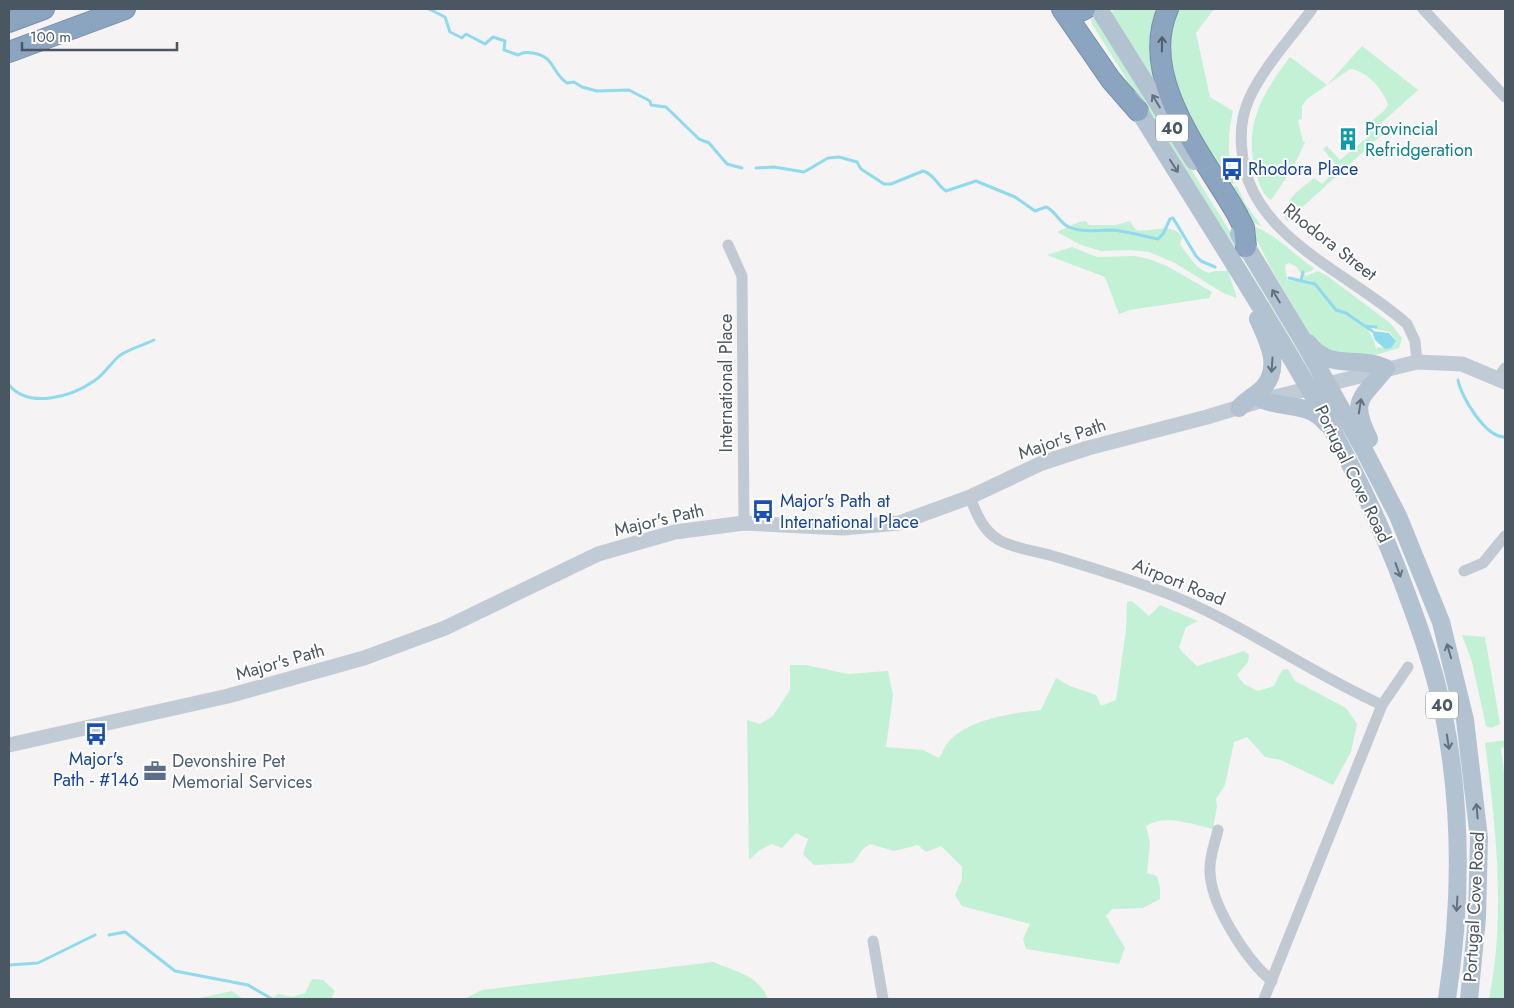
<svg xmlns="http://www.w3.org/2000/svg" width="1514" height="1008" font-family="Jost,sans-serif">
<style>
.green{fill:#c3f1d5;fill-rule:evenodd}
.water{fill:#90daee}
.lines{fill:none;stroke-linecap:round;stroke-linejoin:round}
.stream{stroke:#90daee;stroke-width:3}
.highway-casing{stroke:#7690ad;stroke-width:22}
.street{stroke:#c1cad2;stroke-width:11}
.secondary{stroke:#c1cbd6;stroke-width:15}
.primary{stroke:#b3c2d1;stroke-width:18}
.highway{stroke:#8ba5c1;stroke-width:20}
.oneway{stroke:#505e6b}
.oneway2{stroke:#64717d}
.labels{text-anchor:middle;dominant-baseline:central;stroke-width:4;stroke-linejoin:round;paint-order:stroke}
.shield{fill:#fff;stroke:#808990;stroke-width:1}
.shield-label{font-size:16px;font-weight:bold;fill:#4a5661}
.culture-label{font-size:18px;fill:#0d838f;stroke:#fff;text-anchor:start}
.transit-label{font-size:18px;fill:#164399;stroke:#fff;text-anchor:start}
.street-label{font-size:18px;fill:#4a5661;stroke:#fff}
.service-label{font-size:18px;fill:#4e5e75;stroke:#fff;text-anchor:start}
</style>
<rect width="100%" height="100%" fill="#f5f3f3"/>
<path class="green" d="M 1117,9 L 1161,9 L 1159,90 L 1111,12 Z
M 1174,9 L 1214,9 L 1196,33 L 1210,97 L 1233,111 C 1227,137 1227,158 1236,183 L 1229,184 L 1182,106 L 1168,48 Z
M 1095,17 L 1243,252 L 1307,366 L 1239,252 L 1213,217 L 1092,24 L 1091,19 Z
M 1362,46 L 1418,90 L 1378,126 L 1384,133 L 1287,221 L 1285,219 C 1283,199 1301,189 1314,178 L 1322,184 L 1338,168 L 1323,149 L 1327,146 L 1340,160 L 1370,135 L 1367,131 L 1373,126 L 1370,122 L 1383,112 L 1388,105 C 1383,89 1367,71 1350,69 L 1307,99 L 1302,106 L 1302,119 L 1298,120 L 1303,142 L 1305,142 L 1293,168 L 1271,200 C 1263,196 1260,185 1257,177 C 1242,128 1261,95 1290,57 L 1327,85 Z
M 1237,186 L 1245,203 L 1262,227 L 1248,220 L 1231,187 Z
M 1086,221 L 1089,225 L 1116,225 L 1130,221 L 1136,230 C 1152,233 1171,221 1182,237 L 1180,245 C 1190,256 1195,269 1209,273 L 1214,271 L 1228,271 L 1237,298 L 1223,293 L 1175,263 L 1149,252 L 1130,250 L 1101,251 L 1081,245 L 1057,232 L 1079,222 Z
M 1249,225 C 1272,230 1294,255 1314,268 L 1311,271 L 1304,273 L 1306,276 L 1318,271 L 1326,275 L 1390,323 L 1402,338 L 1399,348 L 1375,355 L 1335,354 L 1313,340 L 1272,270 ZM 1289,263 L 1297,267 L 1300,273 L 1303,272 L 1301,280 L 1311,281 L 1319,288 L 1311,283 L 1287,280 L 1285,265 ZM 1364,324 L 1374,325 L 1375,329 L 1390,332 L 1396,341 L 1391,348 L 1378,347 L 1376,349 C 1375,342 1371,331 1363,327 Z
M 1072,247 L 1097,257 L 1135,256 L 1149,259 L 1167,266 L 1212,292 L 1209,298 L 1130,310 L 1119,314 L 1105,277 L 1047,255 Z
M 1132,601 L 1149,616 L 1160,605 L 1198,621 L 1186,627 L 1179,647 L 1183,653 L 1197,666 L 1244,651 L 1249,655 L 1248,662 L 1237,675 L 1244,684 L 1258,691 L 1274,686 L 1282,670 L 1288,669 L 1295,681 L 1346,708 L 1357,724 L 1351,752 L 1333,785 L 1281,760 L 1265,757 L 1247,737 L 1234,742 L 1225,785 L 1216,799 L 1217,806 L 1213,829 C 1190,824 1167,814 1146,826 L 1150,842 L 1147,873 L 1157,876 L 1160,888 L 1160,899 L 1143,908 L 1112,909 L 1106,916 L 1125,948 L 1119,964 L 1026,949 L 1023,939 L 1030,924 L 962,906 L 955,895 L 962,879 L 962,867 L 941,846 L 926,852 L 918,845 L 894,851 L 870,844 L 862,850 L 853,863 L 814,865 L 803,854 L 808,839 L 796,833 L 782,848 L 772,844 L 760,850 L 749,860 L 747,720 L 760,724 L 773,716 L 790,690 L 790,665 L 806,665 L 848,674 L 888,671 L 893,695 L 886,747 L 923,750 L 939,758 C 943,752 946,743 952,738 C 974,718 1013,713 1041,710 L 1056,678 L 1070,686 L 1096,695 L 1101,706 L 1116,700 L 1126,630 L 1127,602 Z
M 1462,635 L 1485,637 L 1500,724 L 1491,728 L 1486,726 L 1472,662 Z
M 1505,740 L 1505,747 L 1501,748 L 1505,780 L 1505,999 L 1489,999 C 1506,914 1496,828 1485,743 Z
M 713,962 C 735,972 758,974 768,999 L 464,999 L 482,990 Z
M 312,979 L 323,980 L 335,991 L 331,999 L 272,999 L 278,994 L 292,997 L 305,993 Z
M 232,991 L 243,999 L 195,999 Z"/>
<path class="water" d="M 1372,331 L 1389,333 L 1396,341 L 1391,348 L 1385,349 L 1375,340 Z"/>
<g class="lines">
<path class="stream" d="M 429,9 L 445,17 L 450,32 L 462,38 L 466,34 L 485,44 L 493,37 L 505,41 L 504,50 L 518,55 C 524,52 527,52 533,53 C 556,57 551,73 567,83 L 574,82 L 582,87 L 597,91 L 629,90 L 650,101 L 651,105 L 666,107 L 699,139 L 709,143 L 727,164 L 742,168
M 756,168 L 774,167 L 804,172 L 828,158 L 839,157 L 857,162 L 861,169 L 884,184 L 891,184 L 923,171 C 934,174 937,185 946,191 L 976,181 L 1015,197 L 1035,211 L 1046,207 C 1056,211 1059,223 1069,227 C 1082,233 1097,230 1112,230 C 1127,231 1142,236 1158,239 L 1163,234 L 1170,219 L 1173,218 L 1196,256 L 1201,261 L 1215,267
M 1289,278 L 1315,284 L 1336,310 L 1346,313 L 1372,331
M 1301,280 L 1303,272
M 1366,326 L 1376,327
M 1458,380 C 1461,397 1486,438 1505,437
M 9,385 C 29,409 71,397 94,381 C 104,375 110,364 119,356 C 128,349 144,345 154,340
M 109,935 L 125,932 L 175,971 L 248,985 L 272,999
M 9,965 L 38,963 L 95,935"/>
<defs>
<path id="highway" d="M 1062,9 L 1111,80 L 1138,111
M 1168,9 C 1137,78 1205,158 1237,214 L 1244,228 L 1246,247
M 1076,13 L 1085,9
M 9,22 L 44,9
M 9,52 L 125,9"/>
</defs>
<use href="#highway" class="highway-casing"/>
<path class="street" d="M 1312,9 C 1291,38 1264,66 1249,99 C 1242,115 1240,134 1242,151 C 1248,237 1351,273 1407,324 L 1415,341 L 1417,362
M 1423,9 L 1505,97
M 728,245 L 742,276 L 744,523
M 1498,378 L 1505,368
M 970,497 C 976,513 983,531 999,540 C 1015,549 1035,551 1053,556 C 1093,568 1133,580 1171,595 C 1245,625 1310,673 1382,705 L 1264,999
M 1464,571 L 1483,563 L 1505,536
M 1382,705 L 1408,667
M 1218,830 C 1215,843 1209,858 1210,871 C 1210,904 1247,961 1272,981
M 873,941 L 883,999"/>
<path class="secondary" d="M 9,745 L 228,696 L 364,658 L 445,628 L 598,554 L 675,532 L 744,523 L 843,528 L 899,523 L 970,497 L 1042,463 L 1088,448 L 1207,417 L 1263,400 L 1417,362 L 1462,364 L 1505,382"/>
<path class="primary" d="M 1099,9 L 1194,161
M 1132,100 C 1164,151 1196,203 1228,254 C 1295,362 1361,469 1405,589 C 1420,629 1434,668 1443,711 C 1462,806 1462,903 1447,999
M 1239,234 L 1301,337 L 1363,448 L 1398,516 L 1441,622 L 1465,720 L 1479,838 L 1477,918 L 1469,999
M 1308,343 C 1330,372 1359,355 1386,368 C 1362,399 1349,398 1369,439
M 1263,400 C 1285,409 1309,402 1326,423
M 1239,408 C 1246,400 1256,395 1263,388 C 1282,367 1268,341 1258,319"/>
<use href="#highway" class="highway"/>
</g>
<defs><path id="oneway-shaft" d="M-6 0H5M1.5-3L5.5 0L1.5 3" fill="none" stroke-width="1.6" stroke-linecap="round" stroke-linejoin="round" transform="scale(1.25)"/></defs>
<use class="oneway" href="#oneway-shaft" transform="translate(1162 44) rotate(-89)"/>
<g class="oneway2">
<use href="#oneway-shaft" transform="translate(1156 101) rotate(-121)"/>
<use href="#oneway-shaft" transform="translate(1174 166) rotate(57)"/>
<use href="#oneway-shaft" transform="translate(1276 296) rotate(-121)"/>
<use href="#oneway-shaft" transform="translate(1272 365) rotate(94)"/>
<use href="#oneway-shaft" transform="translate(1360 406) rotate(-81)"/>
<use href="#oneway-shaft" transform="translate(1398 570) rotate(70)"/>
<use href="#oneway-shaft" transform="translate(1449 651) rotate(-106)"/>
<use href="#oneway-shaft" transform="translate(1448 742) rotate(81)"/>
<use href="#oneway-shaft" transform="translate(1477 811) rotate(-95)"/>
<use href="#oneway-shaft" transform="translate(1457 904) rotate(93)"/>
</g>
<defs>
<symbol id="building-bare" viewBox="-9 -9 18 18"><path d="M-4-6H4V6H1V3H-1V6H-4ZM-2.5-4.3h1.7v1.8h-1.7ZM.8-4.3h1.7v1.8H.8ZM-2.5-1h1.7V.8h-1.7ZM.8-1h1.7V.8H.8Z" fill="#0f9aa8" stroke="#fff" stroke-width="2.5" paint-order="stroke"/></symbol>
<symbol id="bus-bare" viewBox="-9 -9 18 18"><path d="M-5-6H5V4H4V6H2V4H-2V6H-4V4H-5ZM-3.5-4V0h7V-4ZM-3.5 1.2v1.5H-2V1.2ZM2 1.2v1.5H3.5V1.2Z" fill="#1a4fb4" stroke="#fff" stroke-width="2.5" paint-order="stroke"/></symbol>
<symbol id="office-bare" viewBox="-9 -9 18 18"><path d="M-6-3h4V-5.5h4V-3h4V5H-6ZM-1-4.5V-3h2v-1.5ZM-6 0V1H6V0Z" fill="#5c6f8a" stroke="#fff" stroke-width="2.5" paint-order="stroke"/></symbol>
</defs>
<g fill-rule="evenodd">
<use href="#building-bare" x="1332" y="123" width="32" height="32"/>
<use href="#bus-bare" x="1216" y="153" width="32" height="32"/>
<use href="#bus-bare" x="747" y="495" width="32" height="32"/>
<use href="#bus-bare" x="80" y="718" width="32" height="32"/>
<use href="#office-bare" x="139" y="755" width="32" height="32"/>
</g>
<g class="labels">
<g class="shield">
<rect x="1156" y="114.5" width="32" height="27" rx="4"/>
<rect x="1426" y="691.5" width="32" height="27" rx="4"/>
</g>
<g class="shield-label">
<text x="1172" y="128">40</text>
<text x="1442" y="705">40</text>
</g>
<g class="culture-label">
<text x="1365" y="129">Provincial<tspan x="1365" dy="21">Refridgeration</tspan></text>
</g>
<g class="transit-label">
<text x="1248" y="169">Rhodora Place</text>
<text x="780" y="501">Major's Path at<tspan x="780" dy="21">International Place</tspan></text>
<text x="96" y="759" text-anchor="middle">Major's<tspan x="96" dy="21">Path - #146</tspan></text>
</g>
<g class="street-label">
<text transform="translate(1330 242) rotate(38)">Rhodora Street</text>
<text transform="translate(726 383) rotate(-90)">International Place</text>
<text transform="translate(1062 439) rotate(-19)">Major's Path</text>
<text transform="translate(1353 474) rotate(64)">Portugal Cove Road</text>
<text transform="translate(659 520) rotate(-13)">Major's Path</text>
<text transform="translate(1179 582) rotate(22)">Airport Road</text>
<text transform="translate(280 662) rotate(-16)">Major's Path</text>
<text transform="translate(1474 907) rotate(-87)">Portugal Cove Road</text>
</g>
<g class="service-label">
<text x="172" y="761">Devonshire Pet<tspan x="172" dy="21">Memorial Services</tspan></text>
</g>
</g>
<rect width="1514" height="1008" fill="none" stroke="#4a5661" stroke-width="20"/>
<path d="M22 42v8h155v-8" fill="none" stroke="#4a5661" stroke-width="2.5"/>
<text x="30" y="42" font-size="15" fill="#4a5661" stroke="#ffffff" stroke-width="4" paint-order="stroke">100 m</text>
</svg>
